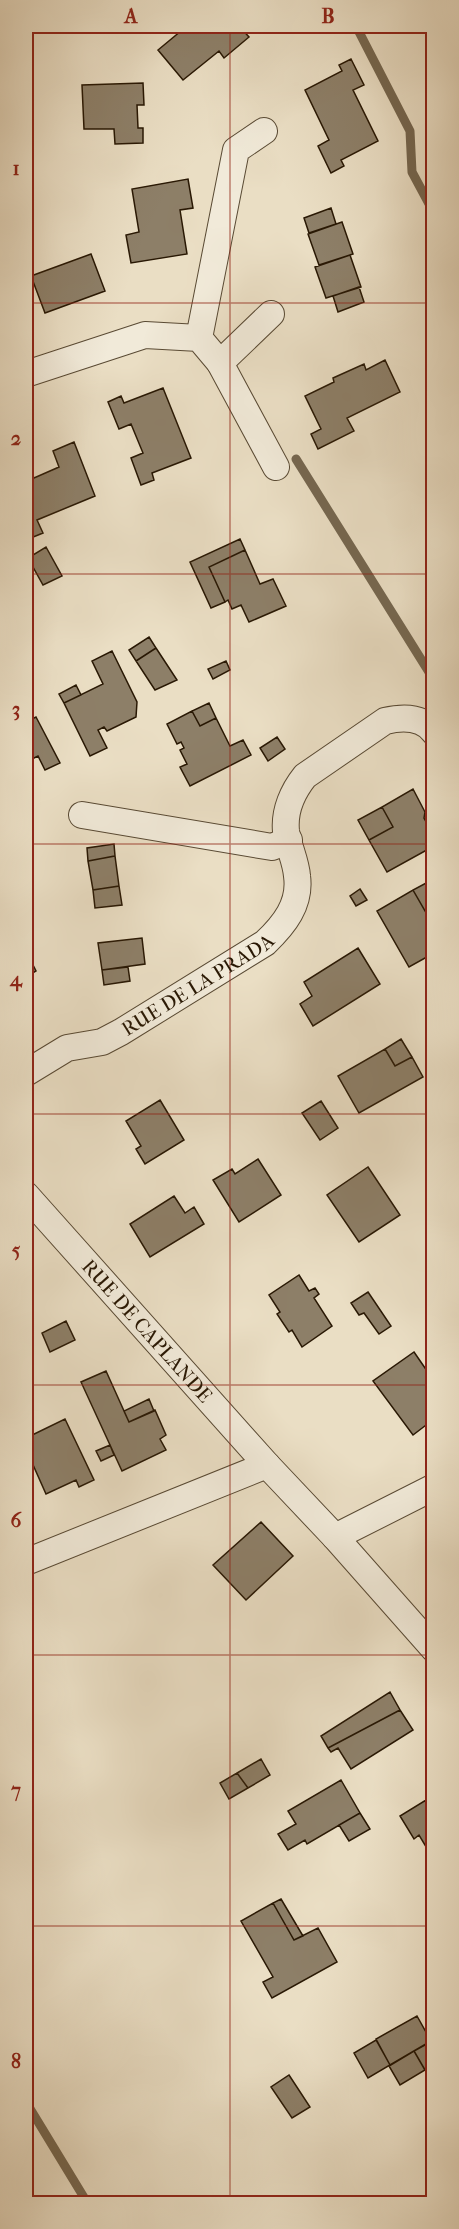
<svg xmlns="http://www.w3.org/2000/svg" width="459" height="2229" font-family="'IM FELL French Canon',serif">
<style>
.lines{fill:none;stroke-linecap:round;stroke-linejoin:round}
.stream{stroke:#756750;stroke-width:9}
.building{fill:#8d7f68;stroke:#291804;stroke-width:1.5}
.minor-casing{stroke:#594a34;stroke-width:28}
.minor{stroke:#f1ead9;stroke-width:26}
.grid{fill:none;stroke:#8f2418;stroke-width:1.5;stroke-opacity:0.55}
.labels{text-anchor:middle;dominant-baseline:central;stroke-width:4.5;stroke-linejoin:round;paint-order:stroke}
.street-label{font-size:20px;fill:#291804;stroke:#f1ead9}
.neatline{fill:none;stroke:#8f2418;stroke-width:2}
.grid-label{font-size:20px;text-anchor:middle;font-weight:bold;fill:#8f2418}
</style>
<rect width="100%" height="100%" fill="#eadec4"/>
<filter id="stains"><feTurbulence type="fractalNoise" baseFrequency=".00333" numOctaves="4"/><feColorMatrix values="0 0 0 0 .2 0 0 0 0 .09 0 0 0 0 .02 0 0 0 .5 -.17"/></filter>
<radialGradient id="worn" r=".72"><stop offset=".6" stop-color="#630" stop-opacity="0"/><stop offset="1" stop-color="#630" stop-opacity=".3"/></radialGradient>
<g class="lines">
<path class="stream" d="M 356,26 L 410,131 L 412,172 L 434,213
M 296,459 L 434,680
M 26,2102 L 88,2204"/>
</g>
<path class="building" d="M 187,26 L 239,26 L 249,37 L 224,58 L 219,51 L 183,80 L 158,50 Z
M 351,59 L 364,85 L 353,90 L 378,141 L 341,160 L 344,166 L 331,173 L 318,146 L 329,140 L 305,90 L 342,71 L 339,65 Z
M 143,83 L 144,105 L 137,105 L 138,128 L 143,128 L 143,143 L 115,144 L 114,129 L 84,129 L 82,85 Z
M 188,179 L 193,208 L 180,210 L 187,254 L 131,263 L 126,235 L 139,232 L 132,189 Z
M 331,208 L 336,224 L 309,233 L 304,218 Z
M 342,222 L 353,254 L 319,265 L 308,234 Z
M 91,254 L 105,291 L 45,313 L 31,276 Z
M 350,255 L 361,287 L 326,298 L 315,267 Z
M 359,287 L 364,302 L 338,312 L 333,296 Z
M 385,360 L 400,392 L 347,418 L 354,431 L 318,449 L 311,434 L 321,429 L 305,396 L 334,382 L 333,378 L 364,364 L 366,370 Z
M 163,388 L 191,458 L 152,473 L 154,480 L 141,485 L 131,458 L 143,453 L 131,424 L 119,429 L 108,402 L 121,396 L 124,403 Z
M 74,442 L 95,496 L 37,520 L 43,533 L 26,540 L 26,474 L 31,472 L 34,478 L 59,467 L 53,451 Z
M 240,539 L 245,550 L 209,567 L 225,602 L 211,608 L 190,562 Z
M 46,547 L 62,576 L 43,585 L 28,558 Z
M 245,550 L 260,584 L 273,579 L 286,606 L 249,622 L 241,605 L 232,609 L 228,600 L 225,602 L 209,567 Z
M 149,637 L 156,648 L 136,661 L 129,650 Z
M 156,648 L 177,680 L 155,690 L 136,661 Z
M 112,651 L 137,702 L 136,717 L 107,731 L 104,727 L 98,730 L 107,748 L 90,756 L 64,703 L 103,684 L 92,661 Z
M 226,661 L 230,670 L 213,679 L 208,669 Z
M 76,685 L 81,695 L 64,703 L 59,694 Z
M 209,703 L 216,718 L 200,726 L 192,711 Z
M 192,711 L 200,726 L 216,718 L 230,746 L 243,740 L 251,755 L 190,786 L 180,767 L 187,764 L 180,750 L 184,748 L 181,742 L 177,744 L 167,724 Z
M 36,717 L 60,763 L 45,770 L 38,756 L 26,762 L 26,722 Z
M 277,737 L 285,749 L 268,761 L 260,748 Z
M 413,789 L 425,812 L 424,818 L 430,829 L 434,827 L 434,846 L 387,872 L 369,840 L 393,827 L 382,807 Z
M 382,807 L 393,827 L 369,840 L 358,820 Z
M 425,812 L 434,826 L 430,829 L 424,818 Z
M 114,844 L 115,856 L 88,861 L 87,848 Z
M 115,856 L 119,886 L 93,890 L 88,861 Z
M 428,882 L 434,891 L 434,914 L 428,916 L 413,890 Z
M 119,886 L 122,905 L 95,908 L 93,890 Z
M 360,889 L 367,900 L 356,906 L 350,896 Z
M 413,890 L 428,916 L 434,914 L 434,953 L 409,967 L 377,911 Z
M 142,938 L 145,964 L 102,970 L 98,943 Z
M 358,948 L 380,984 L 313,1026 L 300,1004 L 312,996 L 304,982 Z
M 26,951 L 36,971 L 26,977 Z
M 128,967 L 130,981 L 104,985 L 102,970 Z
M 401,1039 L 412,1057 L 395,1066 L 385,1049 Z
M 385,1049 L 395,1066 L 412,1057 L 423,1077 L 359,1113 L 338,1076 Z
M 160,1100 L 184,1140 L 145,1164 L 136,1149 L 141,1146 L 126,1121 Z
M 321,1101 L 338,1128 L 320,1140 L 302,1113 Z
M 258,1159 L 281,1195 L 239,1222 L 213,1180 L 232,1169 L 235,1174 Z
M 368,1167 L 400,1215 L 359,1242 L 327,1195 Z
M 174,1196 L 185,1213 L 194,1207 L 204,1224 L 150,1257 L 130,1224 Z
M 299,1275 L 309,1291 L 315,1288 L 319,1294 L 314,1298 L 332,1326 L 302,1347 L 292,1330 L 289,1332 L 277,1314 L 280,1312 L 269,1295 Z
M 368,1292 L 391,1326 L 379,1334 L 364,1313 L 359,1315 L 351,1303 Z
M 66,1321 L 75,1340 L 50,1352 L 42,1333 Z
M 414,1352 L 434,1381 L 434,1395 L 429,1399 L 434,1405 L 434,1419 L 413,1435 L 373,1381 Z
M 106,1371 L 129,1422 L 155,1410 L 166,1435 L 160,1439 L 166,1450 L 122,1471 L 81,1382 Z
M 149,1399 L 154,1411 L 129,1422 L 124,1411 Z
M 65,1419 L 94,1480 L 79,1487 L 76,1480 L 46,1494 L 26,1449 L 26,1438 Z
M 110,1445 L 114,1455 L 101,1461 L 96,1451 Z
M 261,1522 L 293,1556 L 246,1600 L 213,1565 Z
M 390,1692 L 400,1710 L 328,1748 L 321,1736 Z
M 400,1710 L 413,1730 L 351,1769 L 338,1748 L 331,1752 L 328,1748 Z
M 261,1759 L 270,1775 L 248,1788 L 237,1773 Z
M 237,1773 L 248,1788 L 229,1799 L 220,1783 Z
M 341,1780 L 360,1813 L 307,1844 L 305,1840 L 288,1850 L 278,1834 L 296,1824 L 288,1811 Z
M 434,1796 L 434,1812 L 426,1800 Z
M 426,1800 L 434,1812 L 434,1860 L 419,1835 L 414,1839 L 400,1816 Z
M 360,1813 L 370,1829 L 349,1841 L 339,1825 Z
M 281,1899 L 303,1936 L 294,1940 L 273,1903 Z
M 273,1903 L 294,1940 L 318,1928 L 337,1962 L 272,1998 L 263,1982 L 273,1977 L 241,1921 Z
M 417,2016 L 431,2041 L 390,2065 L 376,2039 Z
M 376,2040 L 390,2065 L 368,2078 L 354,2053 Z
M 434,2040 L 434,2065 L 425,2070 L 414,2051 Z
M 414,2051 L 425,2070 L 400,2085 L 389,2066 Z
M 289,2075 L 310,2107 L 292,2118 L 271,2087 Z"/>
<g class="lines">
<defs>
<g id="minor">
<path d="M 199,338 L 236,150 L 264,131"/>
<path d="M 220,363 L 276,467"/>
<path d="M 26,374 L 145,335 L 199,338 L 220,363 L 271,314"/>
<path d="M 82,815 L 272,847 L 289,840"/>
<path id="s1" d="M 26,1073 L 67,1048 L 102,1042 L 121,1032 L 265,943 C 284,925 301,904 297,876 C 296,861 288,846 286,831 C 284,811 293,791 305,776 L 385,721 C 402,717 422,716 434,732"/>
<path id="s2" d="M 26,1195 L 267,1465"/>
<path d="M 335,1537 L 434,1649"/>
<path d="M 26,1562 L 267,1465 L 335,1537 L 434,1487"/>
</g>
</defs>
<use href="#minor" class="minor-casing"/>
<use href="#minor" class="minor"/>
</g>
<path class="grid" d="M 230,26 L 230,2204M 26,303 L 434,303M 26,574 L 434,574M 26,844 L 434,844M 26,1114 L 434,1114M 26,1385 L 434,1385M 26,1655 L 434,1655M 26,1926 L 434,1926"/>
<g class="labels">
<g class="street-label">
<text stroke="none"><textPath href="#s1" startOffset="195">RUE DE LA PRADA</textPath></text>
<text stroke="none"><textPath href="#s2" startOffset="182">RUE DE CAPLANDE</textPath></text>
</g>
</g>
<rect width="459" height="2229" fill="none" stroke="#eadec4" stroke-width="66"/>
<rect x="33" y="33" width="393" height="2163" class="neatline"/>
<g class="grid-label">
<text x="131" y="23">A</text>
<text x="328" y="23">B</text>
<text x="16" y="175">1</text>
<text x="16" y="445">2</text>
<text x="16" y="716">3</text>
<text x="16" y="986">4</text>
<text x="16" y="1257">5</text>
<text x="16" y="1527">6</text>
<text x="16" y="1797">7</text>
<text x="16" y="2068">8</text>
</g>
<rect width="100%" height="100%" filter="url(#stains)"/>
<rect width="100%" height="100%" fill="url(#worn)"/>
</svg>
